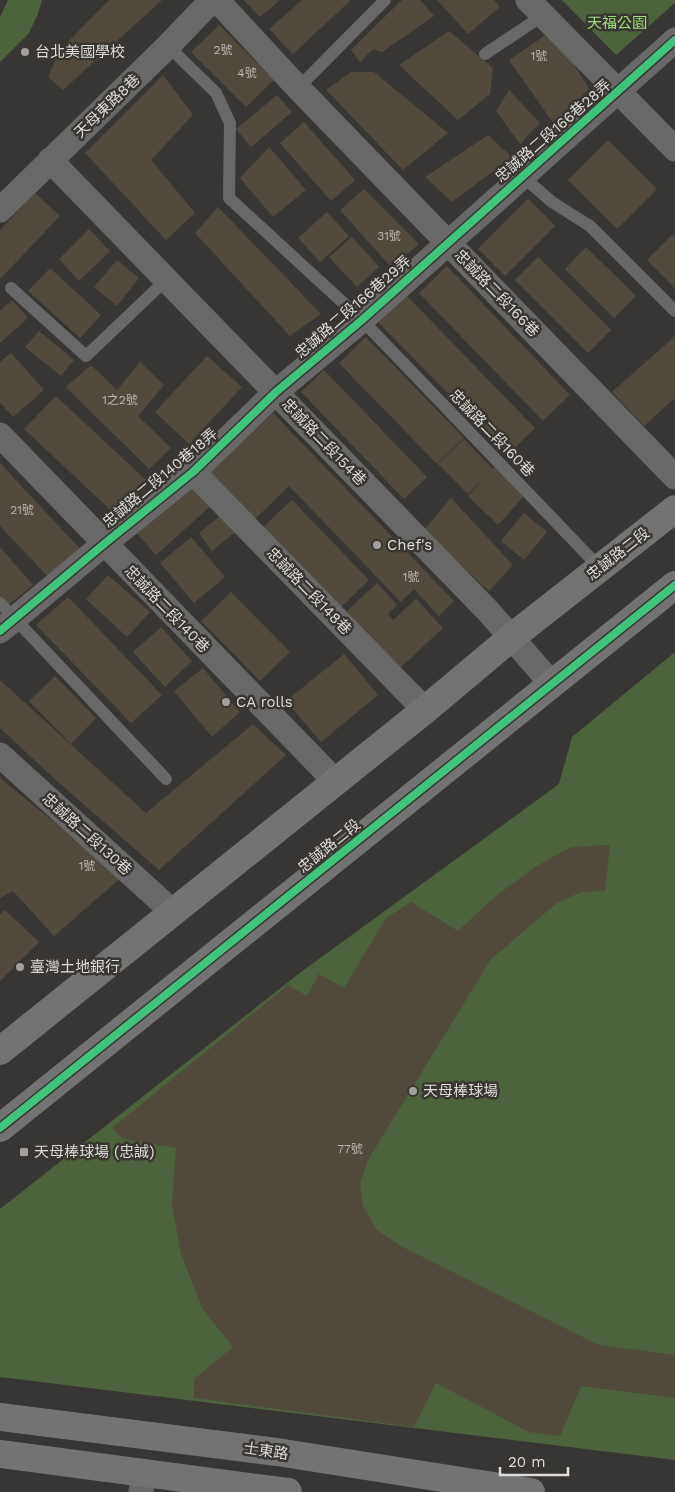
<svg xmlns="http://www.w3.org/2000/svg" width="675" height="1492" font-family="'Work Sans','Noto Sans TC',sans-serif">
<style>
.green{fill:#4c633e}
.building{fill:#524a3c}
.lines{fill:none;stroke-linecap:round;stroke-linejoin:round}
.lane{stroke:#696869;stroke-width:12}
.street{stroke:#696869;stroke-width:25}
.secondary{stroke:#747374;stroke-width:28}
.cycleway-casing{stroke:#3a3732;stroke-width:11}
.cycleway{stroke:#40c37c;stroke-width:8}
.poi-dot{fill:#a3a19f;stroke:#3a3732;stroke-width:2}
.labels{text-anchor:middle;dominant-baseline:central;stroke-width:5;stroke-linejoin:round;paint-order:stroke}
.number-label{font-size:12px;fill:#bab7b1}
.park-label{font-size:15px;fill:#9ddc7a;stroke:#3a3732}
.poi-label{font-size:15px;fill:#dddbd8;stroke:#3a3732;text-anchor:start}
.street-label{font-size:15px;fill:#dddbd8;stroke:#3a3732}
</style>
<rect width="100%" height="100%" fill="#383634"/>
<path class="green" d="M 8,0 L 42,0 L 38,14 L 29,33 L 0,62 L 0,17 Z
M 562,0 L 675,0 L 675,3 L 616,55 Z
M 675,652 L 675,1460 L 0,1377 L 0,1209 L 301,972 L 559,784 L 572,737 Z"/>
<path class="building" d="M 109,0 L 162,0 L 63,90 L 48,77 L 61,49 Z
M 244,0 L 280,0 L 260,17 Z
M 302,0 L 351,0 L 293,54 L 269,29 Z
M 402,0 L 420,0 L 434,16 L 382,52 L 373,49 L 360,62 L 351,50 Z
M 437,0 L 494,0 L 500,7 L 468,34 Z
M 219,25 L 274,80 L 246,107 L 191,52 Z
M 553,30 L 589,89 L 554,124 L 509,60 Z
M 449,31 L 493,68 L 490,94 L 458,120 L 399,65 Z
M 351,72 L 374,72 L 448,133 L 403,170 L 326,90 Z
M 163,75 L 193,115 L 151,160 L 195,213 L 166,240 L 85,153 Z
M 509,90 L 540,123 L 520,144 L 496,111 Z
M 277,95 L 292,112 L 251,147 L 236,129 Z
M 304,122 L 355,180 L 331,201 L 280,143 Z
M 488,135 L 512,157 L 452,202 L 425,177 Z
M 608,140 L 657,189 L 617,229 L 568,180 Z
M 269,147 L 306,190 L 273,217 L 240,178 Z
M 364,189 L 419,244 L 391,267 L 340,210 Z
M 35,193 L 60,216 L 0,279 L 0,230 Z
M 528,199 L 555,226 L 505,276 L 478,249 Z
M 218,207 L 321,314 L 290,336 L 195,233 Z
M 327,212 L 349,236 L 320,262 L 298,238 Z
M 89,229 L 110,251 L 79,281 L 59,259 Z
M 673,234 L 675,236 L 675,288 L 647,260 Z
M 352,237 L 379,267 L 357,287 L 329,257 Z
M 586,247 L 636,296 L 614,318 L 565,269 Z
M 538,257 L 611,330 L 588,353 L 515,280 Z
M 117,260 L 139,278 L 117,306 L 94,287 Z
M 447,266 L 570,395 L 543,421 L 419,293 Z
M 50,268 L 101,315 L 80,338 L 28,291 Z
M 406,295 L 535,428 L 508,454 L 378,322 Z
M 12,300 L 28,318 L 0,343 L 0,311 Z
M 39,331 L 74,360 L 61,376 L 25,347 Z
M 675,336 L 675,398 L 644,426 L 612,392 Z
M 366,337 L 464,438 L 437,464 L 339,363 Z
M 11,353 L 44,390 L 13,417 L 0,403 L 0,362 Z
M 207,356 L 242,387 L 189,444 L 155,412 Z
M 140,362 L 164,385 L 138,416 L 171,448 L 149,469 L 66,387 L 91,365 L 117,390 Z
M 324,370 L 427,477 L 404,499 L 301,392 Z
M 56,396 L 147,481 L 116,515 L 24,429 Z
M 273,413 L 454,601 L 439,616 L 414,589 L 401,602 L 289,486 L 255,519 L 209,473 Z
M 464,439 L 493,469 L 495,466 L 525,495 L 498,525 L 468,496 L 485,477 L 468,494 L 438,464 Z
M 0,463 L 84,553 L 53,582 L 0,526 Z
M 193,481 L 214,503 L 156,555 L 136,532 Z
M 451,498 L 513,565 L 489,591 L 423,531 Z
M 292,500 L 369,580 L 340,608 L 262,528 Z
M 224,513 L 238,530 L 212,551 L 199,533 Z
M 524,513 L 547,532 L 524,560 L 501,541 Z
M 191,537 L 225,577 L 194,603 L 160,563 Z
M 0,547 L 33,585 L 7,606 L 0,597 Z
M 108,575 L 150,612 L 127,637 L 86,599 Z
M 377,583 L 397,605 L 388,614 L 393,620 L 416,599 L 443,628 L 397,671 L 344,614 Z
M 231,592 L 290,652 L 260,681 L 201,621 Z
M 68,597 L 162,695 L 131,723 L 36,625 Z
M 161,627 L 192,661 L 165,687 L 133,652 Z
M 344,654 L 378,695 L 321,742 L 286,701 Z
M 203,668 L 240,712 L 212,737 L 174,691 Z
M 55,676 L 96,718 L 71,744 L 29,701 Z
M 0,680 L 146,813 L 253,724 L 286,755 L 159,870 L 58,782 L 0,728 Z
M 0,778 L 122,877 L 54,936 L 13,891 L 0,898 Z
M 610,845 L 605,891 L 581,892 L 557,903 L 491,959 L 368,1160 L 360,1183 L 363,1206 L 377,1230 L 401,1246 L 599,1345 L 675,1355 L 675,1398 L 581,1386 L 560,1436 L 529,1432 L 436,1383 L 414,1427 L 194,1398 L 194,1379 L 233,1347 L 202,1308 L 181,1254 L 172,1204 L 176,1148 L 123,1139 L 112,1128 L 288,985 L 307,996 L 319,974 L 344,988 L 386,918 L 411,902 L 458,931 L 497,895 L 537,866 L 571,847 Z
M 5,910 L 39,942 L 0,981 L 0,914 Z"/>
<g class="lines">
<path class="lane" d="M 168,46 L 216,93 L 230,123 L 229,198 L 362,320 L 600,568
M 485,54 L 542,16
M 298,88 L 385,0
M 522,176 L 552,202 L 590,226 L 675,311
M 11,288 L 86,356 L 166,280
M 0,603 L 166,779"/>
<path class="street" d="M 217,0 L 298,88 L 675,477
M 528,0 L 675,149
M 50,160 L 488,611 L 552,684
M 0,210 L 168,46 L 212,0
M 0,435 L 336,782
M 193,472 L 425,710
M 0,631 L 104,544 L 193,472 L 276,392 L 362,320 L 675,40
M 0,755 L 173,912
M 141,1492 L 143,1473"/>
<path class="secondary" d="M 0,1051 L 425,710 L 512,637 L 675,509
M 0,1128 L 675,585
M 0,1417 L 277,1452 L 531,1492
M 0,1454 L 288,1492"/>
<defs>
<path id="cycleway" d="M 0,631 L 104,544 L 193,472 L 276,392 L 362,320 L 675,40
M 0,1128 L 675,585"/>
</defs>
<use href="#cycleway" class="cycleway-casing"/>
<use href="#cycleway" class="cycleway"/>
</g>
<g class="poi-dot">
<circle cx="25" cy="52" r="5"/>
<circle cx="377" cy="545" r="5"/>
<circle cx="226" cy="702" r="5"/>
<circle cx="20" cy="967" r="5"/>
<circle cx="413" cy="1091" r="5"/>
<rect x="19" y="1147" width="10" height="10" rx="2.5"/>
</g>
<g class="labels">
<g class="number-label">
<text x="223" y="50">2號</text>
<text x="539" y="56">1號</text>
<text x="247" y="73">4號</text>
<text x="389" y="236">31號</text>
<text x="120" y="400">1之2號</text>
<text x="22" y="510">21號</text>
<text x="411" y="577">1號</text>
<text x="87" y="866">1號</text>
<text x="350" y="1149">77號</text>
</g>
<g class="park-label">
<text x="617" y="23">天福公園</text>
</g>
<g class="poi-label">
<text x="35" y="52">台北美國學校</text>
<text x="387" y="545">Chef's</text>
<text x="236" y="702">CA rolls</text>
<text x="30" y="967">臺灣土地銀行</text>
<text x="423" y="1091">天母棒球場</text>
<text x="34" y="1152">天母棒球場 (忠誠)</text>
</g>
<g class="street-label">
<text transform="translate(107 106) rotate(-44)">天母東路8巷</text>
<text transform="translate(553 131) rotate(-41)">忠誠路二段166巷28弄</text>
<text transform="translate(497 293) rotate(46)">忠誠路二段166巷</text>
<text transform="translate(353 307) rotate(-41)">忠誠路二段166巷29弄</text>
<text transform="translate(492 433) rotate(46)">忠誠路二段160巷</text>
<text transform="translate(324 442) rotate(46)">忠誠路二段154巷</text>
<text transform="translate(160 478) rotate(-40)">忠誠路二段140巷18弄</text>
<text transform="translate(618 554) rotate(-38)">忠誠路二段</text>
<text transform="translate(309 591) rotate(46)">忠誠路二段148巷</text>
<text transform="translate(167 609) rotate(46)">忠誠路二段140巷</text>
<text transform="translate(87 834) rotate(42)">忠誠路二段130巷</text>
<text transform="translate(329 846) rotate(-39)">忠誠路二段</text>
<text transform="translate(266 1451) rotate(8)">士東路</text>
</g>
</g>
<path d="M500 1467v8h68v-8" fill="none" stroke="#dddbd8" stroke-width="2.5"/>
<text x="508" y="1467" font-size="15" fill="#dddbd8" stroke="#3a3732" stroke-width="4" paint-order="stroke">20 m</text>
</svg>
